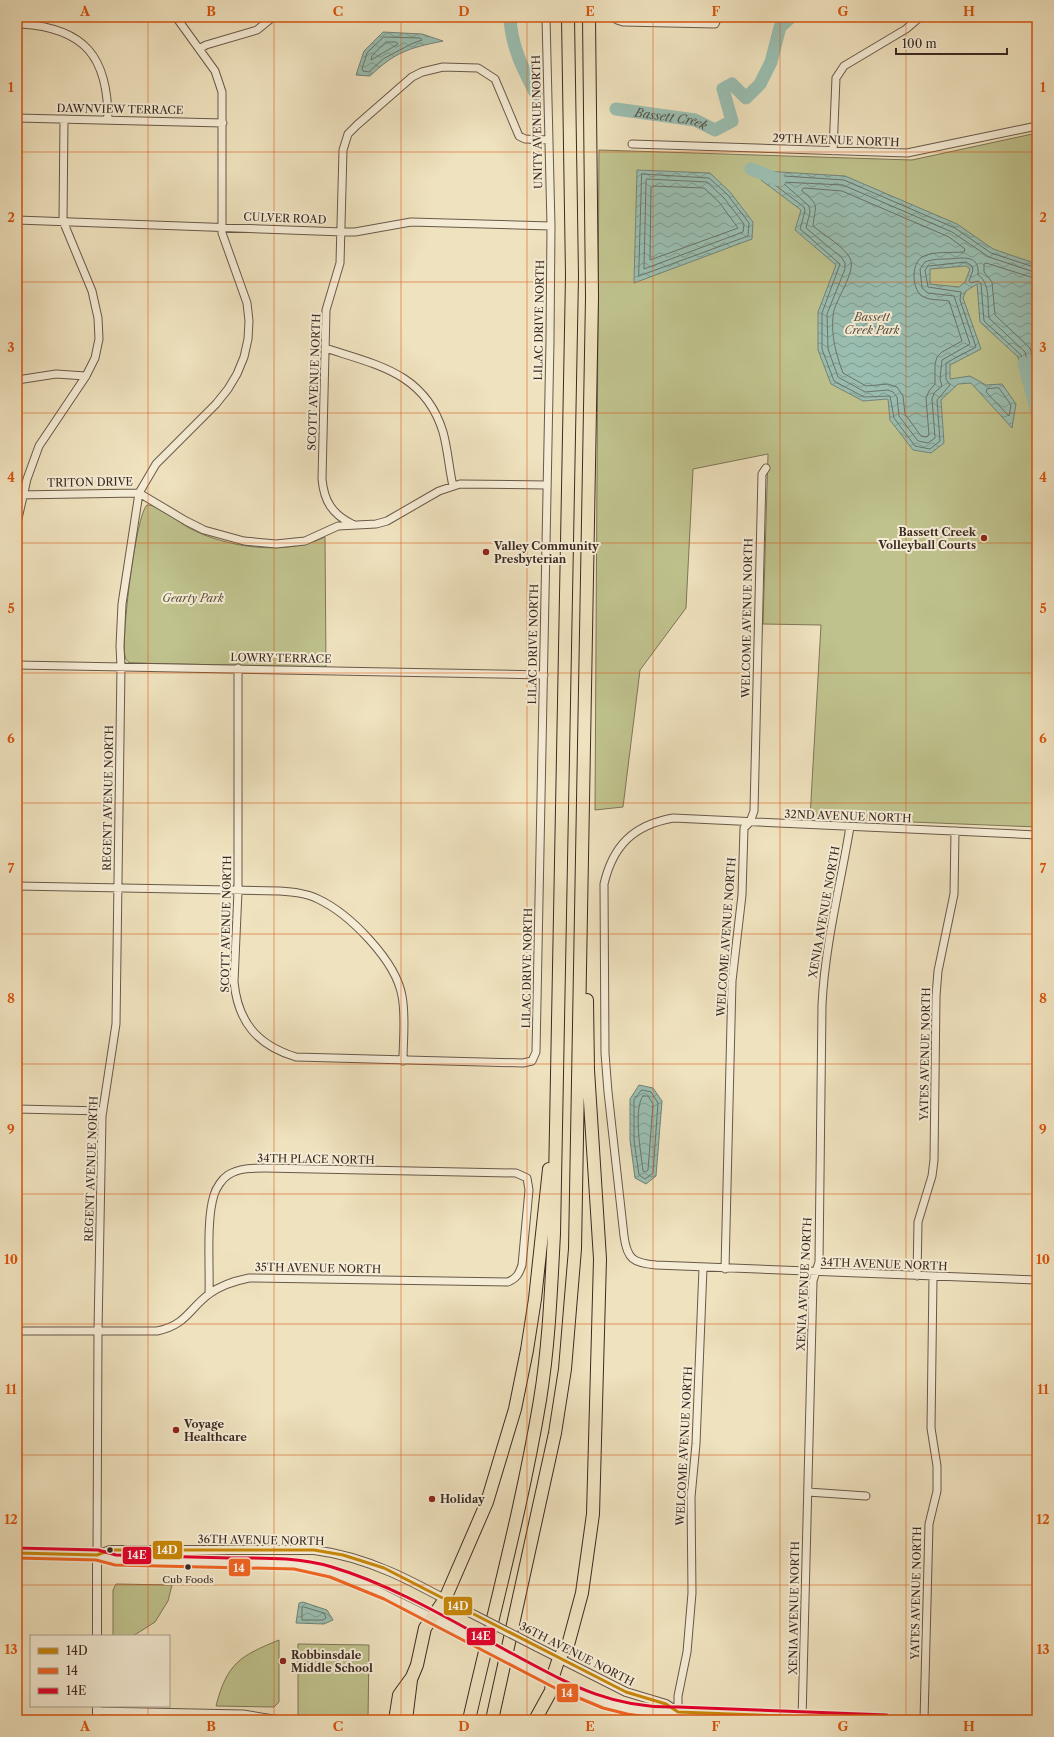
<svg xmlns="http://www.w3.org/2000/svg" width="1054" height="1737" font-family="'Libre Caslon Text',serif">
<style>
.green{fill:#bfc28d;stroke:#7e7658}
.water{fill:url(#water-waves);stroke:#748378;fill-rule:evenodd}
.lines{fill:none;stroke-linecap:round;stroke-linejoin:round}
.shore{stroke:#6b746a;stroke-width:1}
.river{stroke:#9abeb1;stroke-width:13}
.minor-casing{stroke:#695849;stroke-width:9}
.tertiary-casing{stroke:#695849;stroke-width:10}
.motorway-casing{stroke:#3c2a22;stroke-width:14}
.minor{stroke:#f5ecd5;stroke-width:7}
.tertiary{stroke:#f5ecd5;stroke-width:8}
.motorway{stroke:#efe2be;stroke-width:12}
.tertiary-bridge-casing{stroke:#695849;stroke-width:10;stroke-linecap:butt}
.tertiary-bridge{stroke:#f5ecd5;stroke-width:8}
.bus-1-casing{stroke:#f5ecd5;stroke-width:6}
.bus-2-casing{stroke:#f5ecd5;stroke-width:6}
.bus-3-casing{stroke:#f5ecd5;stroke-width:6}
.bus-1{stroke:#c88708;stroke-width:3}
.bus-2{stroke:#f26522;stroke-width:3}
.bus-3{stroke:#e4002b;stroke-width:3}
.grid{fill:none;stroke:#d7540e;stroke-width:1;stroke-opacity:0.55}
.poi-dot{fill:#8f2418;stroke:#f5ecd5;stroke-width:1.5}
.bus-dot{fill:#3c2a22;stroke:#f5ecd5;stroke-width:1.5}
.labels{text-anchor:middle;dominant-baseline:central;stroke-width:4;stroke-linejoin:round;paint-order:stroke}
.bus-label{font-size:10px;fill:#3c2a22;stroke:#f5ecd5}
.street-label{font-size:11px;fill:#3c2a22;stroke:#f5ecd5}
.park-label{font-size:11px;font-style:italic;fill:#5d503d;stroke:#f5ecd5}
.poi-label{font-size:11px;font-weight:bold;fill:#3c2a22;stroke:#f5ecd5;text-anchor:start}
.water-label{font-size:12px;font-style:italic;fill:#544f46;stroke:#f5ecd5}
.line-badge{stroke:#f5ecd5;stroke-width:1.5}
.badge-label{font-size:11px;text-anchor:middle;font-weight:bold;fill:#fff}
.neatline{fill:none;stroke:#d7540e;stroke-width:1.5}
.grid-label{font-size:13px;text-anchor:middle;font-weight:bold;fill:#d7540e}
</style>
<defs>
<pattern id="water-waves" width="16" height="10" patternUnits="userSpaceOnUse"><rect width="16" height="10" fill="#9abeb1"/><path d="M0 5q4-4 8 0t8 0" fill="none" stroke="#7f9b90"/></pattern>
</defs>
<rect width="100%" height="100%" fill="#efe2be"/>
<filter id="stains"><feTurbulence type="fractalNoise" baseFrequency=".005" numOctaves="4"/><feColorMatrix values="0 0 0 0 .2 0 0 0 0 .09 0 0 0 0 .02 0 0 0 .5 -.17"/></filter>
<radialGradient id="worn" r=".72"><stop offset=".6" stop-color="#630" stop-opacity="0"/><stop offset="1" stop-color="#630" stop-opacity=".3"/></radialGradient>
<path class="green" d="M 1037,133 L 1037,827 L 810,818 L 821,625 L 763,624 L 768,454 L 693,469 L 686,608 L 640,670 L 623,807 L 595,810 L 599,150 L 912,160 Z
M 147,505 C 159,504 178,522 189,528 C 227,548 286,556 325,537 L 326,667 L 130,663 C 127,661 125,659 125,656 C 121,637 136,514 147,505 Z
M 116,1584 L 172,1585 L 168,1601 L 155,1622 L 133,1636 L 113,1636 L 113,1590 Z
M 279,1640 L 279,1702 L 274,1707 L 216,1706 C 227,1663 240,1656 279,1640 Z
M 298,1644 L 369,1645 L 368,1720 L 298,1720 Z"/>
<path class="water" d="M 383,32 L 422,34 L 443,41 C 409,48 395,52 370,76 L 356,75 L 364,51 Z
M 637,170 L 710,173 L 730,192 L 753,222 L 752,239 L 634,283 Z
M 764,171 L 845,176 L 957,224 L 993,249 L 1037,264 L 1037,376 L 1023,383 L 1018,357 L 980,322 L 977,284 L 966,291 L 963,298 L 981,349 L 950,365 L 950,379 L 970,376 L 986,385 L 1002,384 L 1016,404 L 1012,428 L 971,383 L 958,384 L 941,400 L 944,443 L 931,453 L 913,450 L 890,420 L 888,399 L 863,401 L 831,384 L 818,350 L 818,312 L 836,265 L 795,230 L 801,210 L 761,180 ZM 966,266 L 970,269 L 965,282 L 959,287 L 930,284 L 930,269 Z
M 639,1085 L 653,1088 L 662,1101 L 656,1176 L 646,1184 L 635,1178 L 630,1140 L 630,1099 Z
M 303,1602 L 327,1610 L 333,1620 L 324,1624 L 296,1623 L 299,1603 Z"/>
<g class="lines">
<path class="shore" d="M 384,37 L 420,38 L 422,40 L 411,44 L 383,59 L 369,72 L 363,71 L 362,69 L 367,53 Z
M 386,42 L 396,42 L 398,44 L 371,60 L 372,56 Z
M 642,174 L 709,178 L 727,194 L 749,223 L 748,236 L 639,276 Z
M 647,179 L 707,182 L 724,198 L 744,224 L 743,232 L 644,269 L 646,181 Z
M 653,186 L 704,188 L 719,202 L 738,228 L 650,260 L 651,188 Z
M 804,188 L 842,191 L 949,237 L 965,249 L 964,252 C 952,253 935,251 924,256 C 911,261 911,288 922,296 C 929,301 940,299 949,301 L 962,341 L 942,352 L 937,357 L 935,364 L 935,384 L 929,391 L 926,398 L 929,435 L 927,437 L 921,436 L 905,414 L 903,396 L 897,387 L 888,384 L 866,386 L 843,373 C 836,354 831,336 833,316 C 834,300 857,273 850,258 C 844,247 823,234 813,226 C 815,204 821,207 802,191 Z
M 1037,268 L 991,253 L 955,228 L 844,180 L 769,175 L 767,176 L 767,179 L 804,207 L 805,211 L 800,229 L 840,264 L 822,313 L 822,349 L 834,381 L 864,397 L 890,396 L 894,418 L 915,446 L 930,449 L 940,441 L 937,400 L 950,385 L 946,379 L 946,363 L 976,347 L 960,300 L 961,292 L 928,287 L 925,270 L 928,266 L 966,262 L 972,266 L 973,270 L 969,281 L 971,283 L 978,281 L 981,284 L 984,321 L 1021,355 L 1026,375 L 1037,372
M 1037,273 L 989,257 L 952,232 L 843,185 L 782,182 L 809,206 L 810,212 L 806,228 L 842,258 L 845,263 L 845,269 L 827,314 L 828,349 L 838,377 L 865,392 L 888,390 L 893,392 L 897,397 L 899,416 L 918,441 L 928,443 L 935,438 L 932,399 L 934,393 L 942,386 L 940,379 L 942,360 L 970,344 L 954,296 L 928,293 L 922,288 L 920,269 L 925,262 C 932,259 941,259 948,259 C 963,258 980,254 978,275 C 991,283 987,304 989,318 L 1025,352 L 1029,368 L 1037,367
M 1037,279 L 986,263 L 984,264 L 984,272 L 992,282 L 995,315 L 1030,348 L 1034,360 L 1037,361
M 999,388 L 1011,405 L 1009,416 L 986,392 L 987,389 Z
M 642,1090 L 651,1092 L 658,1103 L 653,1173 L 645,1179 L 639,1175 L 634,1140 L 634,1100 Z
M 643,1096 L 648,1096 L 653,1104 L 648,1170 L 645,1172 L 643,1171 C 641,1153 633,1109 643,1096 Z
M 304,1607 L 324,1613 L 326,1618 L 323,1620 L 302,1620 L 302,1608 Z"/>
<g class="river">
<path d="M 510,17 C 511,46 523,69 536,94"/>
<path id="s1" d="M 616,109 L 695,120 L 715,130 L 732,121 L 723,89 L 732,84 L 746,98 L 760,84 L 771,62 L 780,27 L 791,17"/>
<path d="M 751,169 L 779,180"/>
<path d="M 1024,363 L 1037,412"/>
</g>
<defs>
<path id="minor" d="M 21,17 L 21,24 C 85,28 108,57 108,120
M 616,17 L 617,20 L 623,22 L 715,24 L 718,17
M 199,49 L 206,45 L 257,30 L 273,17
M 17,118 L 223,123
M 632,144 L 907,153 L 1037,126
M 833,151 L 836,78 L 844,66 L 906,29 L 920,17
M 17,220 L 343,232 L 355,232 L 411,222 L 551,226
M 325,348 C 377,365 425,373 443,432 C 448,450 449,469 453,486
M 17,380 L 56,374 L 86,376
M 17,495 L 139,493 L 186,521 L 204,530 L 244,541 L 276,544 L 305,541 L 338,526 L 376,524 L 387,521 L 439,491 L 460,484 L 547,485
M 17,523 L 27,479 L 39,446 L 86,376 L 95,358 L 99,339 L 98,318 L 92,291 L 63,221 L 64,119
M 352,524 C 332,514 324,501 322,479 L 326,310 L 340,263 L 343,150 L 348,134 L 357,125 L 412,77 L 422,72 L 443,67 L 478,68 L 495,79 L 519,136 L 525,139 L 549,140
M 17,665 L 544,675
M 238,668 L 238,891 L 234,982 C 238,1022 257,1045 296,1057 L 523,1063 L 532,1061 L 536,1052 L 550,341 L 551,226 L 546,17
M 1037,835 L 673,818 C 634,825 613,845 604,884 L 605,1053 L 608,1092 L 624,1236 C 627,1259 633,1263 656,1265 L 1037,1280
M 17,886 L 279,891 C 292,892 306,893 318,899 C 350,914 396,961 402,996 C 406,1017 403,1040 403,1061
M 17,988 L 17,999
M 17,1109 L 103,1111
M 725,1269 L 732,981 L 742,895 L 744,828 L 750,822 L 754,811 L 762,474 L 766,468
M 917,1276 L 918,1222 L 932,1176 L 934,1160 L 936,996 L 938,971 L 954,894 L 955,831
M 17,1331 L 157,1331 C 186,1325 188,1310 209,1294 C 221,1285 234,1281 249,1278 L 508,1282 C 517,1278 519,1274 522,1265 L 529,1190 L 527,1178 L 516,1173 L 265,1168 C 253,1168 239,1168 228,1175 C 222,1179 216,1188 214,1195 C 206,1220 210,1267 209,1294
M 808,1492 L 866,1496
M 97,1555 L 98,1331 L 102,1116 L 116,1024 L 121,666 L 120,646 L 122,604 L 139,493 L 156,464 L 216,404 L 228,389 L 237,374 L 244,357 L 248,339 L 249,321 L 247,303 L 222,233 L 222,92 L 215,71 L 176,17
M 97,1711 L 243,1714 L 279,1720
M 678,1720 L 678,1696 L 687,1652 L 692,1593 L 691,1497 L 696,1444 L 703,1268
M 802,1720 L 813,1281 L 819,1262 L 822,1005 C 825,944 840,887 850,827
M 924,1720 L 929,1524 L 937,1491 L 937,1466 L 931,1428 L 933,1277"/>
<path id="tertiary" d="M 17,1553 L 97,1555 L 115,1560 L 271,1563 L 308,1566 L 355,1580 L 457,1630
M 97,1555 L 110,1550 L 314,1550 C 369,1557 414,1582 461,1608
M 97,1555 L 97,1636
M 537,1647 L 626,1692 L 666,1704 L 678,1712
M 531,1669 C 577,1692 625,1718 678,1712 L 887,1720
M 97,1720 L 97,1706"/>
<path id="motorway" d="M 395,1720 L 399,1695 L 412,1677 L 417,1665 L 425,1628 L 445,1599 L 487,1502 L 515,1409 L 527,1350 L 535,1299 L 549,1169
M 406,1720 L 411,1680
M 469,1720 C 493,1614 522,1508 540,1400 C 549,1345 551,1290 554,1234 L 572,276 L 568,17
M 492,1720 L 555,1433 L 565,1369 L 575,1249 L 592,297 L 589,17
M 535,1720 L 551,1691 L 552,1679 L 559,1658 L 568,1645 L 582,1593 L 593,1514 L 600,1259 L 588,1070 L 587,1000"/>
</defs>
<use href="#minor" class="minor-casing"/>
<use href="#tertiary" class="tertiary-casing"/>
<use href="#motorway" class="motorway-casing"/>
<use href="#minor" class="minor"/>
<use href="#tertiary" class="tertiary"/>
<use href="#motorway" class="motorway"/>
<defs>
<path id="tertiary-bridge" d="M 461,1608 L 537,1647
M 457,1630 L 531,1669"/>
</defs>
<use href="#tertiary-bridge" class="tertiary-bridge-casing"/>
<use href="#tertiary-bridge" class="tertiary-bridge"/>
<defs>
<path id="bus-1" d="M 17,1553 L 97,1555 L 110,1550 L 314,1550 L 343,1555 L 384,1568 L 626,1692 L 666,1704 L 678,1712 L 887,1720"/>
<path id="bus-2" d="M 17,1558 L 96,1560 L 115,1565 L 294,1569 L 330,1577 L 384,1599 L 555,1688 L 603,1708 L 627,1714 L 653,1718 L 756,1720"/>
<path id="bus-3" d="M 17,1548 L 98,1550 L 116,1555 C 154,1556 192,1557 230,1558 C 265,1558 299,1557 332,1567 C 393,1585 456,1623 511,1653 C 569,1684 611,1709 678,1707 L 887,1715"/>
</defs>
<use href="#bus-1" class="bus-1-casing"/>
<use href="#bus-2" class="bus-2-casing"/>
<use href="#bus-3" class="bus-3-casing"/>
<use href="#bus-1" class="bus-1"/>
<use href="#bus-2" class="bus-2"/>
<use href="#bus-3" class="bus-3"/>
</g>
<path class="grid" d="M 148,17 L 148,1636M 274,17 L 274,1720M 401,17 L 401,1720M 527,17 L 527,1720M 653,17 L 653,1720M 780,17 L 780,1720M 906,17 L 906,1720M 17,152 L 1037,152M 17,282 L 1037,282M 17,413 L 1037,413M 17,543 L 1037,543M 17,673 L 1037,673M 17,803 L 1037,803M 17,934 L 1037,934M 17,1064 L 1037,1064M 17,1194 L 1037,1194M 17,1324 L 1037,1324M 17,1455 L 1037,1455M 17,1585 L 1037,1585M 148,1706 L 148,1720"/>
<g class="poi-dot">
<circle cx="984" cy="538" r="4"/>
<circle cx="486" cy="552" r="4"/>
<circle cx="176" cy="1430" r="4"/>
<circle cx="432" cy="1499" r="4"/>
<circle cx="283" cy="1661" r="4"/>
</g>
<g class="bus-dot">
<circle cx="110" cy="1550" r="3.5"/>
<circle cx="188" cy="1567" r="3.5"/>
</g>
<g class="labels">
<g class="bus-label">
<text x="188" y="1579">Cub Foods</text>
</g>
<g class="street-label">
<text transform="translate(120 109) rotate(1)">DAWNVIEW TERRACE</text>
<text transform="translate(537 122) rotate(-91)">UNITY AVENUE NORTH</text>
<text transform="translate(836 140) rotate(2)">29TH AVENUE NORTH</text>
<text transform="translate(285 218) rotate(2)">CULVER ROAD</text>
<text transform="translate(539 320) rotate(-89)">LILAC DRIVE NORTH</text>
<text transform="translate(314 382) rotate(-88)">SCOTT AVENUE NORTH</text>
<text transform="translate(90 482) rotate(-1)">TRITON DRIVE</text>
<text transform="translate(747 618) rotate(-89)">WELCOME AVENUE NORTH</text>
<text transform="translate(533 644) rotate(-89)">LILAC DRIVE NORTH</text>
<text transform="translate(281 658) rotate(1)">LOWRY TERRACE</text>
<text transform="translate(108 798) rotate(-89)">REGENT AVENUE NORTH</text>
<text transform="translate(848 816) rotate(2)">32ND AVENUE NORTH</text>
<text transform="translate(824 912) rotate(-80)">XENIA AVENUE NORTH</text>
<text transform="translate(226 924) rotate(-89)">SCOTT AVENUE NORTH</text>
<text transform="translate(726 937) rotate(-86)">WELCOME AVENUE NORTH</text>
<text transform="translate(527 968) rotate(-89)">LILAC DRIVE NORTH</text>
<text transform="translate(925 1054) rotate(-89)">YATES AVENUE NORTH</text>
<text transform="translate(316 1159) rotate(1)">34TH PLACE NORTH</text>
<text transform="translate(91 1169) rotate(-88)">REGENT AVENUE NORTH</text>
<text transform="translate(884 1264) rotate(2)">34TH AVENUE NORTH</text>
<text transform="translate(318 1268) rotate(1)">35TH AVENUE NORTH</text>
<text transform="translate(804 1284) rotate(-87)">XENIA AVENUE NORTH</text>
<text transform="translate(684 1446) rotate(-87)">WELCOME AVENUE NORTH</text>
<text transform="translate(261 1540) rotate(1)">36TH AVENUE NORTH</text>
<text transform="translate(916 1593) rotate(-89)">YATES AVENUE NORTH</text>
<text transform="translate(794 1608) rotate(-89)">XENIA AVENUE NORTH</text>
<text transform="translate(577 1654) rotate(27)">36TH AVENUE NORTH</text>
</g>
<g class="park-label">
<text x="872" y="317">Bassett<tspan x="872" dy="13">Creek Park</tspan></text>
<text x="193" y="598">Gearty Park</text>
</g>
<g class="poi-label">
<text x="976" y="532" text-anchor="end">Bassett Creek<tspan x="976" dy="13">Volleyball Courts</tspan></text>
<text x="494" y="546">Valley Community<tspan x="494" dy="13">Presbyterian</tspan></text>
<text x="184" y="1424">Voyage<tspan x="184" dy="13">Healthcare</tspan></text>
<text x="440" y="1499">Holiday</text>
<text x="291" y="1655">Robbinsdale<tspan x="291" dy="13">Middle School</tspan></text>
</g>
<g class="water-label">
<text stroke="none"><textPath href="#s1" startOffset="56">Bassett Creek</textPath></text>
</g>
</g>
<g class="line-badge">
<rect x="152" y="1540" width="31" height="20" rx="4" fill="#c88708"/>
<rect x="122" y="1546" width="30" height="19" rx="4" fill="#e4002b"/>
<rect x="228" y="1558" width="23" height="19" rx="4" fill="#f26522"/>
<rect x="443" y="1596" width="30" height="20" rx="4" fill="#c88708"/>
<rect x="466" y="1627" width="30" height="19" rx="4" fill="#e4002b"/>
<rect x="556" y="1683" width="23" height="20" rx="4" fill="#f26522"/>
</g>
<g class="badge-label">
<text x="167" y="1554">14D</text>
<text x="137" y="1559">14E</text>
<text x="239" y="1572">14</text>
<text x="458" y="1610">14D</text>
<text x="481" y="1640">14E</text>
<text x="567" y="1697">14</text>
</g>
<rect width="1054" height="1737" fill="none" stroke="#efe2be" stroke-width="44"/>
<rect x="30" y="1635" width="140" height="72" fill="#f5ecd5" stroke="#ab9e8d"/>
<rect x="38" y="1648" width="20" height="6" fill="#c88708" stroke="#ab9e8d"/>
<text x="66" y="1655" font-size="12" fill="#3c2a22">14D</text>
<rect x="38" y="1668" width="20" height="6" fill="#f26522" stroke="#ab9e8d"/>
<text x="66" y="1675" font-size="12" fill="#3c2a22">14</text>
<rect x="38" y="1688" width="20" height="6" fill="#e4002b" stroke="#ab9e8d"/>
<text x="66" y="1695" font-size="12" fill="#3c2a22">14E</text>
<path d="M896 48v6h111v-6" fill="none" stroke="#3c2a22" stroke-width="2"/>
<text x="902" y="48" font-size="12" fill="#3c2a22" stroke="#f5ecd5" stroke-width="3" paint-order="stroke">100 m</text>
<rect x="22" y="22" width="1010" height="1693" class="neatline"/>
<g class="grid-label">
<text x="85" y="16">A</text>
<text x="211" y="16">B</text>
<text x="338" y="16">C</text>
<text x="464" y="16">D</text>
<text x="590" y="16">E</text>
<text x="716" y="16">F</text>
<text x="843" y="16">G</text>
<text x="969" y="16">H</text>
<text x="11" y="92">1</text>
<text x="1043" y="92">1</text>
<text x="11" y="222">2</text>
<text x="1043" y="222">2</text>
<text x="11" y="352">3</text>
<text x="1043" y="352">3</text>
<text x="11" y="482">4</text>
<text x="1043" y="482">4</text>
<text x="11" y="613">5</text>
<text x="1043" y="613">5</text>
<text x="11" y="743">6</text>
<text x="1043" y="743">6</text>
<text x="11" y="873">7</text>
<text x="1043" y="873">7</text>
<text x="11" y="1003">8</text>
<text x="1043" y="1003">8</text>
<text x="11" y="1134">9</text>
<text x="1043" y="1134">9</text>
<text x="11" y="1264">10</text>
<text x="1043" y="1264">10</text>
<text x="11" y="1394">11</text>
<text x="1043" y="1394">11</text>
<text x="11" y="1524">12</text>
<text x="1043" y="1524">12</text>
<text x="11" y="1654">13</text>
<text x="1043" y="1654">13</text>
<text x="85" y="1731">A</text>
<text x="211" y="1731">B</text>
<text x="338" y="1731">C</text>
<text x="464" y="1731">D</text>
<text x="590" y="1731">E</text>
<text x="716" y="1731">F</text>
<text x="843" y="1731">G</text>
<text x="969" y="1731">H</text>
</g>
<rect width="100%" height="100%" filter="url(#stains)"/>
<rect width="100%" height="100%" fill="url(#worn)"/>
</svg>
